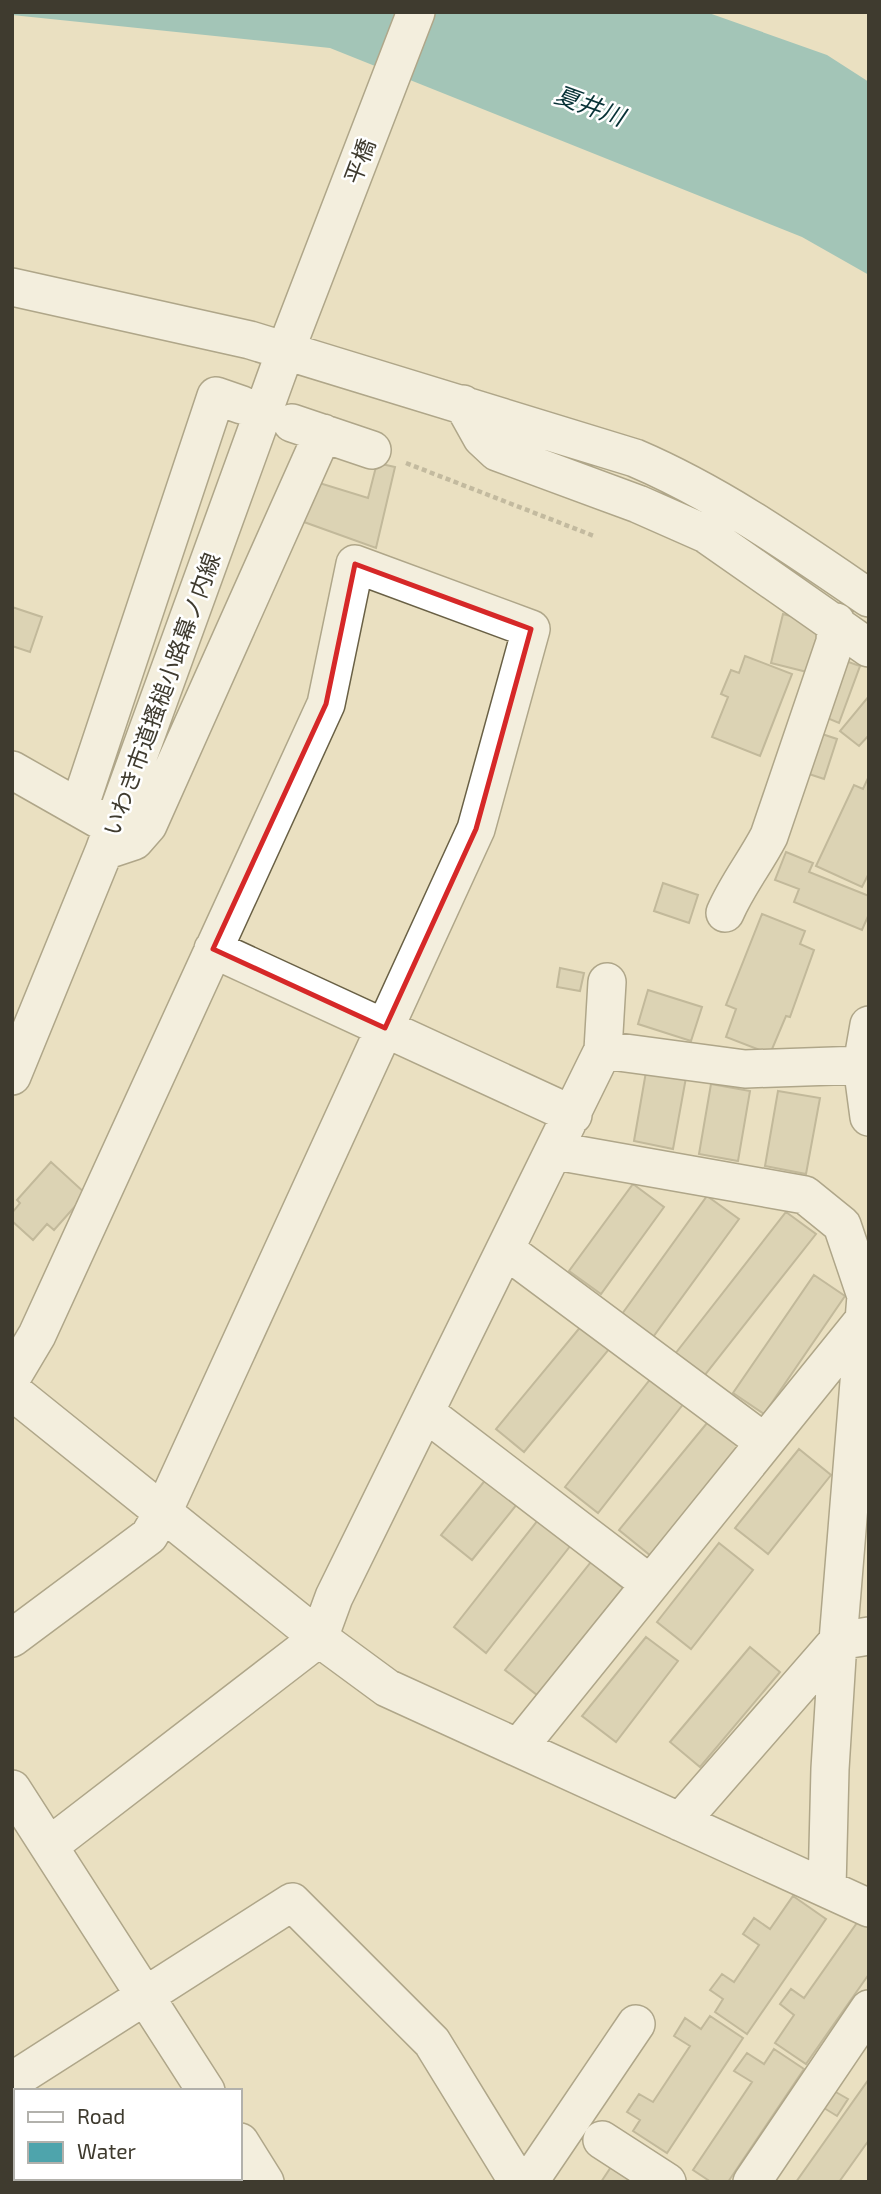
<svg xmlns="http://www.w3.org/2000/svg" width="881" height="2194" font-family="'Exo 2','Noto Sans JP',sans-serif">
<style>
.water{fill:#4ea4ac}
.building{fill:#cdc3a5;stroke:#92896c;stroke-width:2}
.lines{fill:none;stroke-linecap:round;stroke-linejoin:round}
.minor-casing{stroke:#696045;stroke-width:40}
.path{stroke:#948d77;stroke-width:4.5;stroke-dasharray:5 3.5;stroke-linecap:butt}
.minor{stroke:#fff;stroke-width:37}
.marked{fill:none;stroke:#d62828;stroke-width:5;stroke-linejoin:round}
.labels{text-anchor:middle;dominant-baseline:central;stroke-width:5;stroke-linejoin:round;paint-order:stroke}
.street-label{font-size:23px;fill:#3f3b2f;stroke:#fff}
.water-label{font-size:24px;font-style:italic;fill:#073236;stroke:#fff}
</style>
<rect width="100%" height="100%" fill="#eae0c1"/>
<path class="water" d="M 12,12 L 706,12 L 827,55 L 869,82 L 869,275 L 802,237 L 330,48 L 12,15 Z"/>
<path class="building" d="M 377,463 L 395,467 L 376,548 L 304,522 L 313,481 L 368,498 Z
M 12,607 L 42,617 L 30,652 L 12,646 Z
M 783,614 L 824,625 L 811,673 L 771,663 Z
M 745,656 L 792,674 L 760,756 L 712,737 L 728,697 L 721,694 L 731,670 L 739,673 Z
M 840,659 L 860,666 L 839,723 L 820,715 Z
M 869,696 L 869,735 L 859,746 L 840,731 Z
M 816,732 L 837,739 L 824,779 L 803,772 Z
M 869,776 L 869,873 L 862,887 L 816,866 L 854,785 L 863,789 Z
M 786,852 L 813,863 L 809,872 L 869,896 L 869,914 L 862,930 L 794,902 L 799,889 L 775,880 Z
M 663,883 L 698,895 L 689,923 L 654,911 Z
M 762,914 L 805,931 L 800,944 L 814,950 L 790,1017 L 786,1016 L 770,1054 L 726,1037 L 736,1009 L 726,1005 Z
M 560,968 L 584,973 L 580,991 L 557,987 Z
M 648,990 L 702,1007 L 691,1041 L 638,1024 Z
M 647,1066 L 687,1072 L 673,1149 L 634,1141 Z
M 711,1084 L 750,1091 L 738,1161 L 699,1154 Z
M 778,1091 L 820,1098 L 806,1174 L 765,1166 Z
M 51,1162 L 86,1194 L 54,1230 L 47,1224 L 33,1240 L 12,1221 L 12,1213 L 20,1203 L 17,1200 Z
M 633,1184 L 664,1207 L 601,1294 L 569,1271 Z
M 707,1196 L 739,1219 L 653,1337 L 622,1314 Z
M 786,1212 L 816,1234 L 704,1376 L 675,1354 Z
M 814,1275 L 845,1296 L 764,1414 L 733,1393 Z
M 587,1319 L 615,1342 L 524,1452 L 496,1429 Z
M 656,1372 L 688,1398 L 598,1513 L 565,1487 Z
M 712,1417 L 742,1441 L 651,1556 L 619,1530 Z
M 799,1449 L 831,1475 L 768,1554 L 735,1528 Z
M 487,1478 L 518,1503 L 472,1560 L 441,1535 Z
M 538,1520 L 571,1545 L 486,1653 L 454,1627 Z
M 719,1543 L 753,1570 L 691,1649 L 657,1622 Z
M 591,1562 L 623,1588 L 537,1695 L 505,1670 Z
M 646,1637 L 678,1661 L 616,1742 L 582,1716 Z
M 750,1647 L 780,1672 L 700,1767 L 670,1742 Z
M 793,1896 L 826,1919 L 747,2034 L 715,2012 L 723,1999 L 710,1990 L 722,1974 L 734,1982 L 759,1945 L 743,1934 L 754,1918 L 770,1929 Z
M 859,1920 L 869,1928 L 869,1974 L 806,2064 L 775,2043 L 794,2015 L 780,2004 L 791,1989 L 804,1998 Z
M 710,2016 L 743,2038 L 667,2153 L 633,2131 L 640,2120 L 627,2112 L 639,2094 L 653,2102 L 690,2046 L 674,2036 L 685,2018 L 701,2029 Z
M 774,2049 L 804,2069 L 728,2182 L 711,2182 L 693,2170 L 752,2082 L 734,2071 L 747,2053 L 764,2064 Z
M 869,2079 L 869,2140 L 839,2182 L 796,2182 Z
M 834,2091 L 848,2099 L 837,2116 L 824,2108 Z
M 611,2167 L 632,2182 L 601,2182 Z"/>
<g class="lines">
<defs>
<path id="minor" d="M 12,287 L 250,340 L 635,458 C 719,494 793,546 869,598
M 463,404 L 482,438 L 497,452 L 638,504 L 706,534 L 869,648
M 292,423 L 372,450
M 12,770 L 100,820
M 79,808 L 216,396 L 242,405
M 104,851 L 134,841 L 148,825 L 323,433
M 725,913 C 737,885 755,863 769,836 L 835,642 L 836,622
M 213,949 L 573,1115
M 869,1025 L 862,1065 L 869,1117
M 603,1050 L 745,1069 L 862,1065
M 12,1076 L 104,851 L 285,352 L 416,12
M 556,1151 L 805,1195 L 842,1225 L 866,1296 L 838,1641 L 830,1769 L 827,1888
M 506,1250 L 764,1442
M 12,1377 L 37,1335 L 326,704 L 355,564 L 531,629 L 476,829 L 163,1512 L 149,1536 L 12,1638
M 12,1391 L 319,1638 L 387,1688 L 869,1908
M 426,1413 L 650,1584
M 519,1747 L 862,1322
M 12,1789 L 206,2091
M 680,1822 L 838,1641 L 869,1636
M 49,1846 L 319,1638 L 334,1597 L 603,1050 L 607,982
M 12,2081 L 292,1902 L 432,2042 L 518,2182
M 12,2138 L 16,2143
M 602,2140 L 667,2182
M 240,2142 L 265,2182
M 39,2178 L 41,2182
M 529,2182 L 636,2024
M 752,2182 L 869,2009"/>
</defs>
<use href="#minor" class="minor-casing"/>
<path class="path" d="M 406,463 L 594,536"/>
<use href="#minor" class="minor"/>
</g>
<path d="M0 0H881V2194H0ZM 355,564 L 531,629 L 476,829 L 385,1028 L 213,949 L 326,704 Z" fill="#eae0c1" fill-opacity=".55" fill-rule="evenodd"/>
<path class="marked" d="M 355,564 L 531,629 L 476,829 L 385,1028 L 213,949 L 326,704 Z"/>
<g class="labels">
<g class="street-label">
<text transform="translate(359 161) rotate(-69)">平橋</text>
<text transform="translate(161 694) rotate(-70)">いわき市道搔槌小路幕ノ内線</text>
</g>
<g class="water-label">
<text transform="translate(590 105) rotate(20)">夏井川</text>
</g>
</g>
<rect width="881" height="2194" fill="none" stroke="#3f3b2f" stroke-width="28"/>
<rect x="14" y="2089" width="228" height="91" fill="#ffffff" stroke="#b2b1ac" stroke-width="2"/>
<rect x="28" y="2112" width="35" height="10" fill="#ffffff" stroke="#b2b1ac" stroke-width="2"/>
<text x="77" y="2124" font-size="21" fill="#3f3b2f">Road</text>
<rect x="28" y="2142" width="35" height="21" fill="#4ea4ac" stroke="#b2b1ac" stroke-width="2"/>
<text x="77" y="2159" font-size="21" fill="#3f3b2f">Water</text>
</svg>
